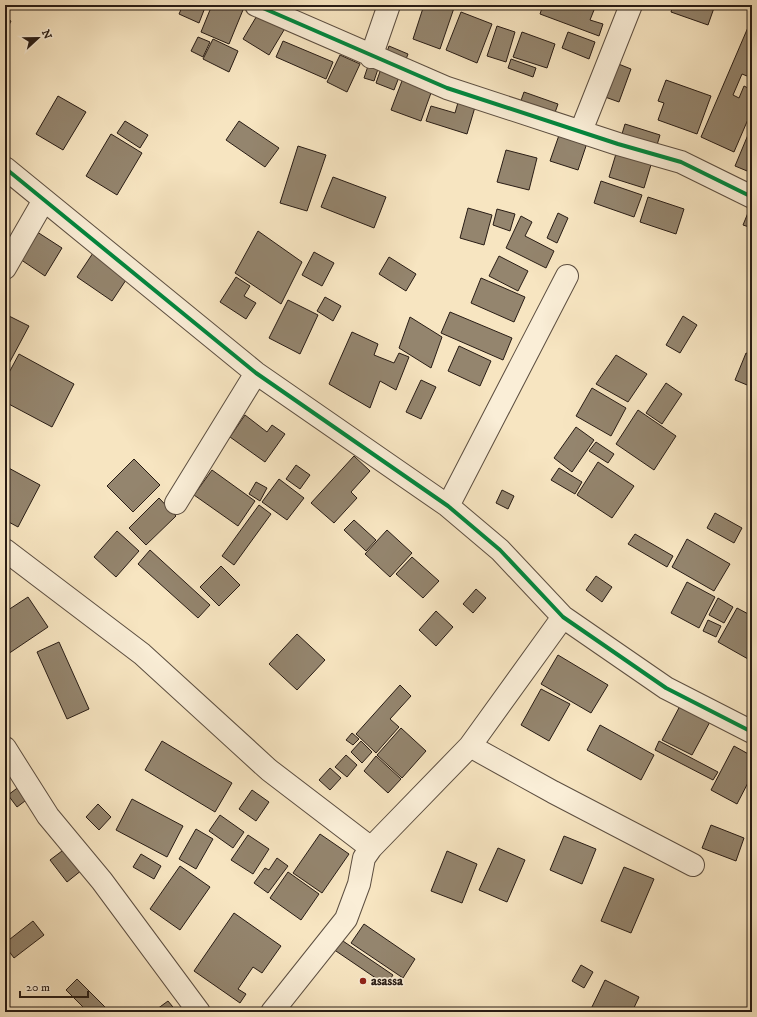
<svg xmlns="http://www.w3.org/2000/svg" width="757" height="1017" font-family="'IM FELL DW Pica',serif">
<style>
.building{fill:#94856e;stroke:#281c15}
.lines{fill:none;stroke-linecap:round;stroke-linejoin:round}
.minor-casing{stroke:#5c4e40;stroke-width:24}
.minor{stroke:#faeed7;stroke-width:22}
.cycleway-casing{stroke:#faeed7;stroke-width:6}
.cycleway{stroke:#00873e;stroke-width:4}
.poi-dot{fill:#8f2418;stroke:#faeed7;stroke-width:1.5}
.labels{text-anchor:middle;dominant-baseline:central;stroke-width:3.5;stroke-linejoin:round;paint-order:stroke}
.poi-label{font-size:14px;font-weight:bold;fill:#281c15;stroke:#faeed7;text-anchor:start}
</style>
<rect width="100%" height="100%" fill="#f7e5c1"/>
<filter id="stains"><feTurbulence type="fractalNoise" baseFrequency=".005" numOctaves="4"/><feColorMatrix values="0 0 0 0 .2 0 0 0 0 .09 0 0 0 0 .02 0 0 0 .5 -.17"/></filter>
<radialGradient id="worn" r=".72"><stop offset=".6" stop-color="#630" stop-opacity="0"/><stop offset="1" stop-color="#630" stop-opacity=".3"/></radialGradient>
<path class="building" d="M 183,5 L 206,5 L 199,23 L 179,14 Z
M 212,5 L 245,5 L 229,44 L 201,32 Z
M 424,5 L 455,5 L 440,49 L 413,39 Z
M 543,5 L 596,5 L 590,20 L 603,24 L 599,36 L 540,14 Z
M 673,5 L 715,5 L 708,25 L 671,12 Z
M 261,9 L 287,25 L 269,55 L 243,39 Z
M 461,12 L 492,24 L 477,63 L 446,50 Z
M 5,18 L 11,21 L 5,33 Z
M 752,18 L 752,78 L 742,74 L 733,95 L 739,98 L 744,86 L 752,90 L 752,110 L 734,152 L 701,137 Z
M 497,26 L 515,32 L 506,62 L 487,56 Z
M 522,32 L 555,44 L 547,68 L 513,57 Z
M 568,32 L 595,42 L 589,59 L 562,48 Z
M 198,37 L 210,42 L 203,57 L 191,51 Z
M 213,39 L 238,51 L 229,72 L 203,59 Z
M 283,41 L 333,62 L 326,79 L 276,57 Z
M 389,46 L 408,54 L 394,90 L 376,83 Z
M 340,55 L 360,64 L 347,92 L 327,82 Z
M 511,59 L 536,68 L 533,77 L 508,68 Z
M 606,59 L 631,69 L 619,102 L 594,93 Z
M 408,65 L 437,76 L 421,121 L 391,110 Z
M 368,66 L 378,69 L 374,81 L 364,78 Z
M 666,80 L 711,96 L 697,134 L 658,120 L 664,103 L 658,101 Z
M 461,92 L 478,97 L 467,134 L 426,121 L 431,106 L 455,113 Z
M 524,92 L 558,104 L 552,121 L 518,109 Z
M 58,96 L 86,112 L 63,150 L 36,134 Z
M 565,118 L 592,128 L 578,170 L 550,161 Z
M 125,121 L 148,135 L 140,148 L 117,133 Z
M 239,121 L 279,148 L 265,167 L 226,140 Z
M 625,124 L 660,135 L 644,188 L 609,177 Z
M 750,130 L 752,131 L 752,173 L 735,166 Z
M 111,134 L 142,153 L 117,195 L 86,176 Z
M 298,146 L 326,155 L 307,211 L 280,203 Z
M 506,150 L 537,158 L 529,190 L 497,182 Z
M 333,177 L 386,197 L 374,228 L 321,207 Z
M 601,181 L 642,195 L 634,217 L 594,203 Z
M 648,197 L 684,209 L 676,234 L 640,222 Z
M 752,203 L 752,228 L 743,225 Z
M 468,208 L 492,215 L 484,245 L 460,238 Z
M 497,209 L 515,214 L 510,231 L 493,225 Z
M 558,213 L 568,218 L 557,243 L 547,238 Z
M 521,216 L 532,222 L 525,236 L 554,251 L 546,268 L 506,248 Z
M 31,228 L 62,248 L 45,276 L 14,255 Z
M 258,231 L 302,262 L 281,304 L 235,273 Z
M 95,250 L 130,274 L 112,301 L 77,277 Z
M 314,252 L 334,263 L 322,286 L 302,275 Z
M 499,256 L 528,271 L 518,291 L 489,276 Z
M 389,257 L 416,274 L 406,291 L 379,274 Z
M 236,277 L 250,286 L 244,296 L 256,303 L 246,319 L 220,302 Z
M 481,278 L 525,297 L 514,322 L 471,303 Z
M 325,297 L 341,306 L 333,321 L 317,311 Z
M 288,300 L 318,315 L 300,354 L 269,338 Z
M 450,312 L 512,338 L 503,360 L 441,333 Z
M 5,314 L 29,326 L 5,371 Z
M 683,316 L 697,325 L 680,353 L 666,345 Z
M 410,317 L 442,337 L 431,368 L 399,348 Z
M 352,332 L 378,344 L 374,355 L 394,363 L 399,353 L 409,357 L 396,390 L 380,381 L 370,408 L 329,384 Z
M 459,346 L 491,361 L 480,386 L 448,371 Z
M 746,353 L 752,355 L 752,387 L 735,380 Z
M 19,354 L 74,384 L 52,427 L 5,402 L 5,380 Z
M 616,355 L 647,374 L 628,402 L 596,384 Z
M 421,380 L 436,387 L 421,419 L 406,412 Z
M 666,383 L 682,394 L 662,424 L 646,413 Z
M 592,388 L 626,408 L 611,436 L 576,416 Z
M 638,410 L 676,436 L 654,470 L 616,444 Z
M 245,415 L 267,432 L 272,425 L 285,434 L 265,462 L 230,437 Z
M 576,427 L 594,440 L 572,472 L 554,458 Z
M 596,442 L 614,454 L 608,463 L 589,451 Z
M 354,456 L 370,471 L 351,492 L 357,498 L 334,523 L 311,503 Z
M 134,459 L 160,485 L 133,512 L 107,486 Z
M 598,462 L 634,486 L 612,518 L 577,495 Z
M 296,465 L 310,475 L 300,489 L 286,479 Z
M 5,466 L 40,485 L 18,527 L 5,520 Z
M 559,468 L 582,482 L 575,494 L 551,480 Z
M 212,470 L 255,501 L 238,526 L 194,495 Z
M 279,479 L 304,498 L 287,520 L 262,502 Z
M 256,482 L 267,488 L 260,501 L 249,494 Z
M 502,490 L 514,496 L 508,509 L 496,503 Z
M 159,498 L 176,516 L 146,545 L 129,528 Z
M 259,505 L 271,514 L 234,565 L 222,556 Z
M 715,513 L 742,528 L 734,543 L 707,528 Z
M 354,520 L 376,540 L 366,551 L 344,530 Z
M 387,530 L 412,553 L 390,577 L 365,554 Z
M 117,531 L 139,551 L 116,577 L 94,557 Z
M 635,534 L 673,556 L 667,567 L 628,544 Z
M 687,539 L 730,564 L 714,591 L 672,567 Z
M 150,550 L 210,605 L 198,618 L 138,564 Z
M 412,557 L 439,581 L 423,598 L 396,574 Z
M 221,566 L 240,585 L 219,606 L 200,587 Z
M 596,576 L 612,587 L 602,602 L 586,590 Z
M 687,582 L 715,597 L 699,628 L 671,613 Z
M 476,589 L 486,598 L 473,613 L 463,604 Z
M 28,597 L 48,627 L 8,654 L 5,649 L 5,612 Z
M 718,598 L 733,607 L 724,623 L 709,615 Z
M 737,608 L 752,616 L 752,651 L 748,659 L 718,642 Z
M 436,611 L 453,627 L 436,646 L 419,630 Z
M 708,620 L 721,626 L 716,637 L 703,631 Z
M 297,634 L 325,660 L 297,690 L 269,664 Z
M 59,642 L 89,709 L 67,719 L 37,652 Z
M 558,655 L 608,685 L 591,713 L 541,684 Z
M 400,685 L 411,696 L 390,719 L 399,727 L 376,753 L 356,734 Z
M 541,689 L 570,704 L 549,741 L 521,725 Z
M 681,704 L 711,720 L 692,755 L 662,740 Z
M 600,725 L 654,755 L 641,780 L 587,750 Z
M 401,728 L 426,751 L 402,778 L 377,755 Z
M 352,733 L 359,739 L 353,745 L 346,740 Z
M 162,741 L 232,783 L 215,812 L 145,770 Z
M 361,741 L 372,752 L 362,763 L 351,752 Z
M 659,741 L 718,772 L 713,780 L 655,750 Z
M 734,746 L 752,756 L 752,775 L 737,804 L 711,790 Z
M 346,755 L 357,765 L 347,777 L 335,767 Z
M 376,756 L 401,779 L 388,793 L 364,771 Z
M 330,768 L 341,778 L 330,790 L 319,780 Z
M 24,783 L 33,795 L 17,807 L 8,795 Z
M 252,790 L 269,802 L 256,821 L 239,809 Z
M 132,799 L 183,826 L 167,857 L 116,830 Z
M 98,804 L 111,817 L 99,830 L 86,817 Z
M 220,815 L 244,832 L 233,848 L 209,831 Z
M 711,825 L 744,838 L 736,861 L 702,848 Z
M 196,829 L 213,839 L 196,869 L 179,859 Z
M 320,834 L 349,854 L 322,893 L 293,873 Z
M 248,835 L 269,849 L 253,874 L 231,860 Z
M 564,836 L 596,849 L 582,884 L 550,870 Z
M 66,848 L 82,870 L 67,882 L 50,860 Z
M 498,848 L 525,860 L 507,902 L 479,890 Z
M 447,851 L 477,864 L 462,903 L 431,891 Z
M 141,854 L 161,866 L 154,879 L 133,867 Z
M 277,858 L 288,866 L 268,893 L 254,883 L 265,868 L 269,870 Z
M 180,866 L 210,887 L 180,930 L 150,909 Z
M 624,867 L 654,879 L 631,933 L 601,921 Z
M 288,872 L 319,894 L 301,920 L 270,898 Z
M 234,913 L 281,946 L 262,973 L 253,967 L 238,989 L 246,994 L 240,1003 L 194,971 Z
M 33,921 L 44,935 L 14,958 L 5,946 L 5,943 Z
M 364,924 L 415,959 L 403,978 L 351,943 Z
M 340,939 L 393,975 L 386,985 L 333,949 Z
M 581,965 L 593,972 L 584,988 L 572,981 Z
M 77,979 L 110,1012 L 88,1012 L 66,990 Z
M 605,980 L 639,997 L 632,1012 L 590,1011 Z
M 168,1001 L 177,1012 L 153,1012 Z"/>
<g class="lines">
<defs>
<path id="minor" d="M 256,5 L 447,88 L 618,144 L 681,162 L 752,197
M 371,57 L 389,5
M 581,131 L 631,5
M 5,168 L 256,373 L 448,506 L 500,550 L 563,617 L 666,688 L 752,732
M 5,268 L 44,200
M 176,503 L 256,373
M 448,506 L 567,276
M 5,550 L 142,654 L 269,770 L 371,848
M 470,746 L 553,792 L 693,865
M 5,748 L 48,816 L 102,881 L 199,1012
M 272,1012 L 346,919 L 359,884 L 364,858 L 371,848 L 470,746 L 563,617"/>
</defs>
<use href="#minor" class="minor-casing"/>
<use href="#minor" class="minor"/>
<defs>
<path id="cycleway" d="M 256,5 L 447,88 L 618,144 L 681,162 L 752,197
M 5,168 L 256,373 L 448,506 L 500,550 L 563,617 L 666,688 L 752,732"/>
</defs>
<use href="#cycleway" class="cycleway-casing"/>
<use href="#cycleway" class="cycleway"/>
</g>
<circle class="poi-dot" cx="363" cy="981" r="4"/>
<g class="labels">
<g class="poi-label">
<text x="371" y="981">asassa</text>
</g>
</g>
<rect width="757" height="1017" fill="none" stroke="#f7e5c1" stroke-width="20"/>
<rect x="6" y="6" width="745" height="1005" fill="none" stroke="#281c15" stroke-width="2"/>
<rect x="10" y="10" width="737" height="997" fill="none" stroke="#281c15"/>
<g transform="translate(38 38) rotate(68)" stroke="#faeed7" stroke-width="3" paint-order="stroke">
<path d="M0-3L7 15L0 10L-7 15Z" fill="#281c15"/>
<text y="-6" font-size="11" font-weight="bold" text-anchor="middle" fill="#281c15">N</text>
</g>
<path d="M20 991v6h68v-6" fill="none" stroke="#281c15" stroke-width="2"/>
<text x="26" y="991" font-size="12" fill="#281c15" stroke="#faeed7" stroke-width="3" paint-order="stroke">20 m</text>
<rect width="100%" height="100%" filter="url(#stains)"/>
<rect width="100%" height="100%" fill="url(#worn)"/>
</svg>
